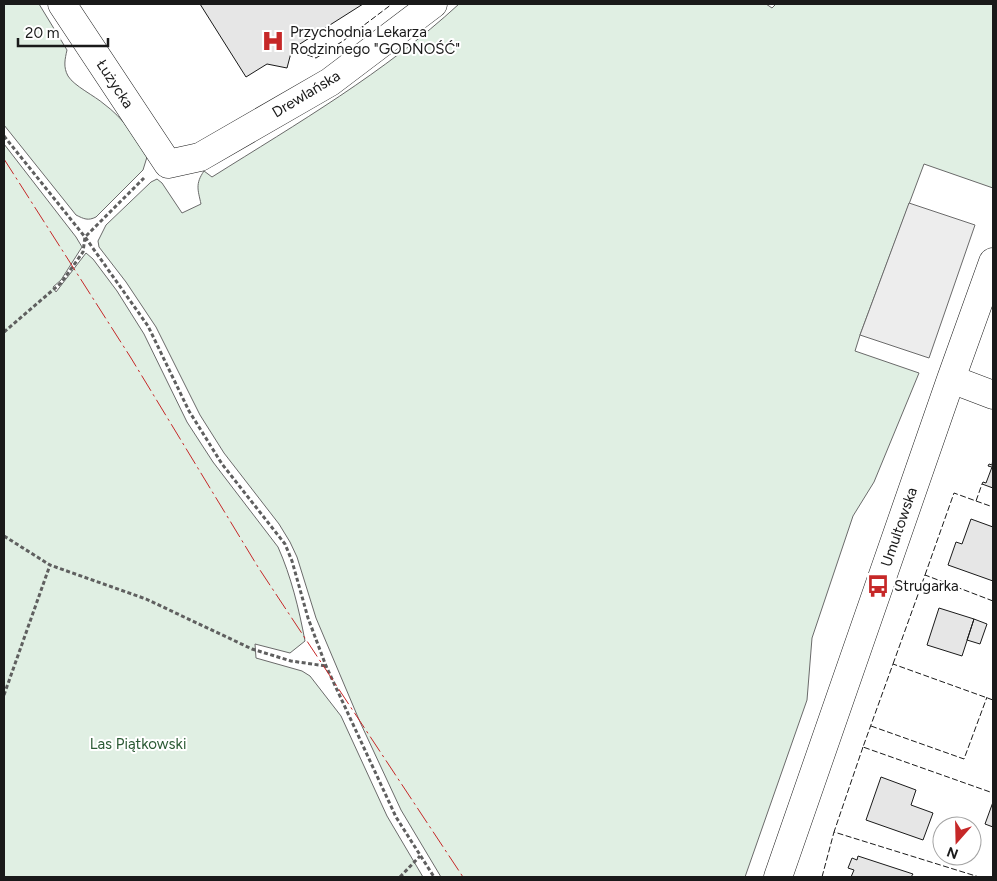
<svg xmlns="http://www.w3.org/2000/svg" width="997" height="881" font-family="Figtree,sans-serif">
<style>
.green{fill:#e0efe3;stroke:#6a6a6a}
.parking{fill:#ededed;stroke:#6a6a6a}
.building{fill:#e6e6e6;stroke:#1a1a1a}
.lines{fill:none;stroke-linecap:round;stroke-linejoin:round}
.minor-casing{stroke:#1a1a1a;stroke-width:29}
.path{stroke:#5f5f5f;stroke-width:3;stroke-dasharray:4 2.5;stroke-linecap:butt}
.minor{stroke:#fff;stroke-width:28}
.fence{stroke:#1a1a1a;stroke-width:1;stroke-dasharray:6 2.5;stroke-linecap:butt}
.power{stroke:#c62828;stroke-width:1;stroke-dasharray:18 4 2.5 4;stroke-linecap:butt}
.labels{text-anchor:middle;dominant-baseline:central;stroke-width:4;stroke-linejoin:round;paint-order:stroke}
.poi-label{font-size:15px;fill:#1a1a1a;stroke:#fff;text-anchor:start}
.street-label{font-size:15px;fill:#1a1a1a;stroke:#fff}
.park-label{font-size:15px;fill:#2b5a34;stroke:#fff}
</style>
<rect width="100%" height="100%" fill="#fff"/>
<path class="green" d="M 4,4 L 39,4 L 67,50 C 65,59 63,67 68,76 C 74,86 95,96 104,104 C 123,118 136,137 147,157 L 143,170 L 96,217 C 88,221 84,219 76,215 L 4,125 Z
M 459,4 L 766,4 L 772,8 L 776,4 L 993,4 L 993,188 L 924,164 L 860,335 L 855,351 L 919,373 L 874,482 L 853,516 L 812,638 L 807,700 L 745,877 L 441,877 L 401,810 L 360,722 L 316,618 L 297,557 L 290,542 L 279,524 L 224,453 L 200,415 L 156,327 L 126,282 L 99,247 L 98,241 L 106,225 L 151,182 L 157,179 L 162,183 L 182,213 L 201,204 C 198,190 195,184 204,171 L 212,177 C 298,123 384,73 459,4 Z
M 4,144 L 76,237 L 82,247 L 61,280 L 53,287 L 56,292 L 86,253 L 93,259 L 117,291 L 144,334 L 187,422 L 213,462 L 278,547 C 291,576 299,609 305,641 L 290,653 L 255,644 L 256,658 L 302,671 L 310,676 L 341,716 L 387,816 L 423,877 L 4,877 Z"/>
<path class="parking" d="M 909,203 L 975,225 L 929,358 L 860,335 Z"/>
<path class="building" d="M 200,4 L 363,4 L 292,49 L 287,68 L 267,64 L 246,77 Z
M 993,459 L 993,488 L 982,484 L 983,482 L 986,483 L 992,467 L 988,466 L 989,464 L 992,465 Z
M 971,519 L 993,527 L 993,581 L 948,565 L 956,542 L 962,544 Z
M 939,608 L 974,619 L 962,656 L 927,645 Z
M 974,619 L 987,624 L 980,644 L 967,640 Z
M 881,777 L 916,790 L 911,805 L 933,813 L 923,840 L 866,820 Z
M 993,802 L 993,827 L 985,824 Z
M 858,856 L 913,874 L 911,877 L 851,877 L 854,870 L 848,868 L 852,858 L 857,860 Z"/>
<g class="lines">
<defs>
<path id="minor" d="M 62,4 L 168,164 L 200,157 L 330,82 L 433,4
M 951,379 L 993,395
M 778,877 L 951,379 L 993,262"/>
</defs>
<use href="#minor" class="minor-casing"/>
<path class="path" d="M 4,136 L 85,237 L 148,326 L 189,411 L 222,464 L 285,544 L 292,561 L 308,618 L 326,666 L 396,817 L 434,877
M 4,332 L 61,283 L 83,252 L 85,237 L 144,178
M 4,536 L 50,565 L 146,599 L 252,649 L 291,661 L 326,666
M 4,695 L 50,565
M 400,877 L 420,856"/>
<use href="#minor" class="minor"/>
<path class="fence" d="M 291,49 L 316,58 L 343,41 L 392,4
M 976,501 L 993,507
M 925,575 L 954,493 L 976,501 L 982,484
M 893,664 L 925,575 L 993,601
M 993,700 L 893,664 L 863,747 L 993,793
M 871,726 L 964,759 L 987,697
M 863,747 L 834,832 L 979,877
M 822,877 L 834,832"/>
<path class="power" d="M 4,159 L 131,358 L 258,567 L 463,877"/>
</g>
<defs>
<symbol id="hospital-bare" viewBox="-9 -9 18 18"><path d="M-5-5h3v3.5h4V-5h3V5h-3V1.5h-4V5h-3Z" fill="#c62828" stroke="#fff" stroke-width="2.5" paint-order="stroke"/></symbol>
<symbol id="bus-bare" viewBox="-9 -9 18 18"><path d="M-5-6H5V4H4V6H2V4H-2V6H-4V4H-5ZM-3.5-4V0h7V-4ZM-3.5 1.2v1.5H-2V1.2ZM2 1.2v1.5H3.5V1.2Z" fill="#c62828" stroke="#fff" stroke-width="2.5" paint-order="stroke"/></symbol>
</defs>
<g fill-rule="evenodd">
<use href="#hospital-bare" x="257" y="25" width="32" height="32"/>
<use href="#bus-bare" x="862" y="570" width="32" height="32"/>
</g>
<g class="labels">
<g class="poi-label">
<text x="290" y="32">Przychodnia Lekarza<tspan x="290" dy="17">Rodzinnego "GODNOŚĆ"</tspan></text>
<text x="894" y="586">Strugarka</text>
</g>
<g class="street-label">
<text transform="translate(115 84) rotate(57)">Łużycka</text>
<text transform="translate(306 94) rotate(-31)">Drewlańska</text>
<text transform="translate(899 527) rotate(-71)">Umultowska</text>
</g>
<g class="park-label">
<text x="138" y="744">Las Piątkowski</text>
</g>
</g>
<rect width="997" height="881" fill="none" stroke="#1a1a1a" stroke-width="10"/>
<g transform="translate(957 841) rotate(200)"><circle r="24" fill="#ffffff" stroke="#a3a3a3"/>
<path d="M0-4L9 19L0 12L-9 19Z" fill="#c62828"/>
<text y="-8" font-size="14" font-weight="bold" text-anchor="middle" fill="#1a1a1a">N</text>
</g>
<path d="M18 38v8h90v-8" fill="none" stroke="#1a1a1a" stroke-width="2.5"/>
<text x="25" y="38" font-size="15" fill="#1a1a1a" stroke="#ffffff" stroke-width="4" paint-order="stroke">20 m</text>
</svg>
